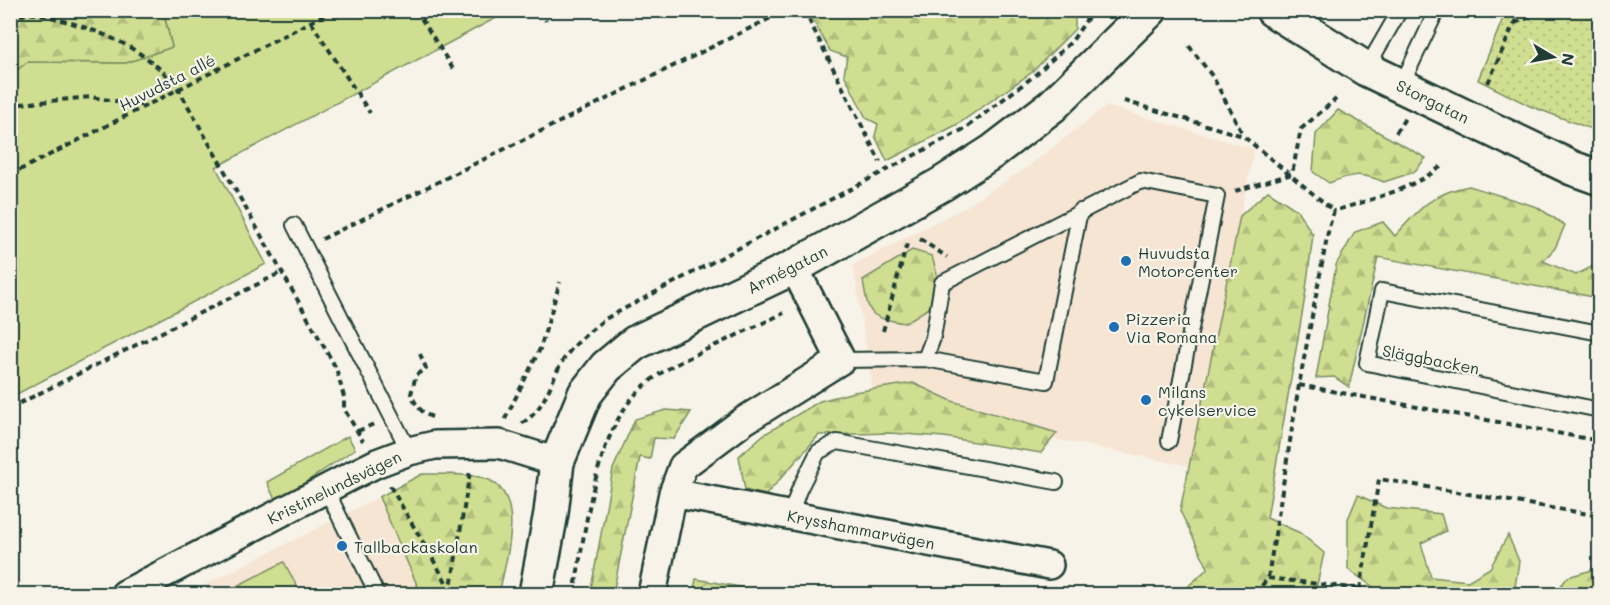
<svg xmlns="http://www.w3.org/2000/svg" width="1610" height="605" font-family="Mali,sans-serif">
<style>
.built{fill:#f7e5d4}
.grass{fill:#d0de91;stroke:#788e62;stroke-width:1.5}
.forest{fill:url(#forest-firs);stroke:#788e62;stroke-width:1.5}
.park{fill:url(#park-dots);stroke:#788e62;stroke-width:1.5}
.garden{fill:url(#garden-furrows);stroke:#788e62;stroke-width:1.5}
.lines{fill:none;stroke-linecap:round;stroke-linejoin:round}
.lane-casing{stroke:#1f3d34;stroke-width:18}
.street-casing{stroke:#1f3d34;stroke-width:32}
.secondary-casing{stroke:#1f3d34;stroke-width:38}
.path{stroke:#1f3d34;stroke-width:4;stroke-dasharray:6 4.5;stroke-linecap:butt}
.lane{stroke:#f7f3e8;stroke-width:14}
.street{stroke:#f7f3e8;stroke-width:27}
.secondary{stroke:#f7f3e8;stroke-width:33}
.poi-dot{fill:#1f6fb2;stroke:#f7f3e8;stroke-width:2}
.labels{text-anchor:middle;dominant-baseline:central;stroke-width:4.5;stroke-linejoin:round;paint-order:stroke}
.street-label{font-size:16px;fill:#1f3d34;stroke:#f7f3e8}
.poi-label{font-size:16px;fill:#1f3d34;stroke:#f7f3e8;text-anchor:start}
</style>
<defs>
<pattern id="forest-firs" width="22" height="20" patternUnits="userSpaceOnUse" patternTransform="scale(1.5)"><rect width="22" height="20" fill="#d0de91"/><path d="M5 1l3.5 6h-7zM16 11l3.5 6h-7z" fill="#b2bf7e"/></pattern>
<pattern id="park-dots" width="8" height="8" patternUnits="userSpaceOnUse" patternTransform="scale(1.5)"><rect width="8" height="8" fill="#d0de91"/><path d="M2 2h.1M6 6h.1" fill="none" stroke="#b2bf7e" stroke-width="1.8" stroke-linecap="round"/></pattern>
<pattern id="garden-furrows" width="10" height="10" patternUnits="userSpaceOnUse" patternTransform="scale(1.5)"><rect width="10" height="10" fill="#d0de91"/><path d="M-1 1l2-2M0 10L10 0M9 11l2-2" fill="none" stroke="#b2bf7e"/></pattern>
</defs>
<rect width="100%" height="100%" fill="#f7f3e8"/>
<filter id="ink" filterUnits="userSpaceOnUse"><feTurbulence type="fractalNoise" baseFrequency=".0167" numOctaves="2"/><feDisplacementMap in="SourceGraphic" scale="12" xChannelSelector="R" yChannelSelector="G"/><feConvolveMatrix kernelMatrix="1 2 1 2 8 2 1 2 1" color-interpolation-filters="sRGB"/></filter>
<g filter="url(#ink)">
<path class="built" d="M 1106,106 L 1254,149 L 1189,466 L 875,403 L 853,265 L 967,206 L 1026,168 Z
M 379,497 L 421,594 L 187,594 Z"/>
<path class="grass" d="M 178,11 L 509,11 L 216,167 L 266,264 L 11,397 L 11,75 L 27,62 L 126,63 L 172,47 L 164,14 Z
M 348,436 L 355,449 L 276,502 L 267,482 Z
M 284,562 L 301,594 L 221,594 Z"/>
<path class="forest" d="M 11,10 L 178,10 L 178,11 L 164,15 L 172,47 L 126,63 L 27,62 L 11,75 Z
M 812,10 L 1075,11 L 1075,29 L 1031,73 L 958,124 L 887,161 L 875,136 L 878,124 L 866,118 L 844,74 L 847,57 L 830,51 L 810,15 Z
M 1338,110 L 1426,158 L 1414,172 L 1384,182 C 1360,172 1352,174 1329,183 L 1313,172 L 1316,134 Z
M 1469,186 L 1537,207 L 1565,225 L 1555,248 L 1543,261 L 1576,275 L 1599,263 L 1599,298 L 1378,257 L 1349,387 L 1334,377 L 1316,378 L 1336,265 L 1355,232 L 1383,222 L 1395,236 C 1419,209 1432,193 1469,186 Z
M 1268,191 L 1297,210 L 1313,235 L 1305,297 L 1267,518 L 1300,533 L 1324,553 L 1315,594 L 1180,594 L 1208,568 L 1180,511 L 1240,216 Z
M 912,250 L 932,256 L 938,278 L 929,308 L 905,323 C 868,317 869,316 863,280 Z
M 913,383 L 952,401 L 1057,433 L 1041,453 L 944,437 L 890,433 L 819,435 L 766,495 L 745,490 L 739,456 L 763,435 L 820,401 L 854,392 Z
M 666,410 L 691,412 L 674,439 L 654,438 L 650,459 L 640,457 L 613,594 L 590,594 L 613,469 L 635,419 Z
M 422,474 C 439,474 471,473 487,479 C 528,496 505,563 499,594 L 421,594 L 379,497 Z
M 1358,495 L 1386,508 L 1441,514 L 1446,531 L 1421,543 L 1431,577 L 1468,581 L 1490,568 L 1508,535 L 1519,561 L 1514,594 L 1383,594 L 1348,569 L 1348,519 Z
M 1599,568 L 1599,594 L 1554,594 L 1568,577 Z"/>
<path class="park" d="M 1506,11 L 1599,11 L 1599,132 L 1530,106 L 1478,80 Z"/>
<path class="garden" d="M 696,579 L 778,594 L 693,594 Z"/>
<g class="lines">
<defs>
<path id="lane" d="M 1366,69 L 1400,10
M 1401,86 L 1437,10
M 294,225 L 409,451
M 1600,333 L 1382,291 L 1367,363 L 1600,410
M 925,359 L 933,338 L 942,283 L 1141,181 L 1217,196 L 1169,441
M 841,360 L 925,359 L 1046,381 L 1080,211
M 326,489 L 377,594
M 790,516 L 799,490 L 818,452 L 837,442 L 1056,482"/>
<path id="street" d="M 673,493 L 1049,565
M 125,594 L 349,477 L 377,463 L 409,451 L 435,445 L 499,444 L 557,462
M 652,594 L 673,493 L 683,466 L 745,420 L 841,360 L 794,267"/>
<path id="secondary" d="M 1273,10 L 1366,69 L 1572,168 L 1600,178
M 536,594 L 551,513 L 557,462 L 585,394 L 606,367 L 635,343 L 794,267 L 942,184 L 992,152 L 1052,106 L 1150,10"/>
</defs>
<use href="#lane" class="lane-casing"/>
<use href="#street" class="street-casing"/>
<use href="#secondary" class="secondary-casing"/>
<path class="path" d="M 416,10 L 453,69
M 541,10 L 546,21
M 804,10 L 880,162
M 10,19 C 16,17 23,14 28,14 C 38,13 51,17 61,20 C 105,32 151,52 179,90 L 336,368 L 344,397 L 344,409 L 363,441
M 311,22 L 370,113
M 1515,23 L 1550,10
M 1189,46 L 1213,77 L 1243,135
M 1488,83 L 1520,10
M 1124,101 L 1243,136 L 1334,211
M 10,105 L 91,97 L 146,106
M 1396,133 L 1405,118
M 10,175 L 334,10
M 1235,191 L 1292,174 L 1301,129 L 1336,99
M 322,239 L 787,10
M 920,239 L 947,257
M 883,331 L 907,244
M 420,354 L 426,368 L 416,375 L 411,394 C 415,404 421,413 432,417
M 1299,385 L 1600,441
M 10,408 L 282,272
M 505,419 L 540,349 L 560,282
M 522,423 C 544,411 550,383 562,362 C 573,344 589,332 605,319 L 964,129 L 1034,76 L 1072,41 L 1093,10
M 358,431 L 374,424
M 390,486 L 445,580 L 450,594
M 1268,578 L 1360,589 L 1365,594
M 1360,589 L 1379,479 L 1600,516
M 450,593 L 470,471
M 574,594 C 585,535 593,443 634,396 C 655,372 686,359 714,346 C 737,335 761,324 784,313
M 1255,594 L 1268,578 L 1299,385 L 1329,227 L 1334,211 C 1371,199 1412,190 1443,165"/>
<use href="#lane" class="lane"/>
<use href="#street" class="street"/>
<use href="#secondary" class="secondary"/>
</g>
</g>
<g class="poi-dot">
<circle cx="1126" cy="261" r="6"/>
<circle cx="1114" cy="327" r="6"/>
<circle cx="1146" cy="400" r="6"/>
<circle cx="342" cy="546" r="6"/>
</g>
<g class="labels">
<g class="street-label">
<text transform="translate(167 82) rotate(-27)">Huvudsta allé</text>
<text transform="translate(1433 101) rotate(26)">Storgatan</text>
<text transform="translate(787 269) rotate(-27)">Armégatan</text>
<text transform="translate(1431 359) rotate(11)">Släggbacken</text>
<text transform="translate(334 487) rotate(-26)">Kristinelundsvägen</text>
<text transform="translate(861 529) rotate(11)">Krysshammarvägen</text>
</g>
<g class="poi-label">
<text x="1138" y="252">Huvudsta<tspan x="1138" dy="18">Motorcenter</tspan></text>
<text x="1126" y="318">Pizzeria<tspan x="1126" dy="18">Via Romana</tspan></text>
<text x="1158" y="391">Milans<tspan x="1158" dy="18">cykelservice</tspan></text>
<text x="354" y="546">Tallbackaskolan</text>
</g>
</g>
<rect width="1610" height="605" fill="none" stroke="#f7f3e8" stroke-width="36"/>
<rect x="18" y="18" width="1574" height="569" fill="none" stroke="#1f3d34" stroke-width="2" filter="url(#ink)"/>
<g transform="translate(1553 57) rotate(100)" stroke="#f7f3e8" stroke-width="4.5" paint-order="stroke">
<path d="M0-4.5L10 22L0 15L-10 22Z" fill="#1f3d34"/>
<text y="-9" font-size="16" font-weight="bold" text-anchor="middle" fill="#1f3d34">N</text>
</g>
</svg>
